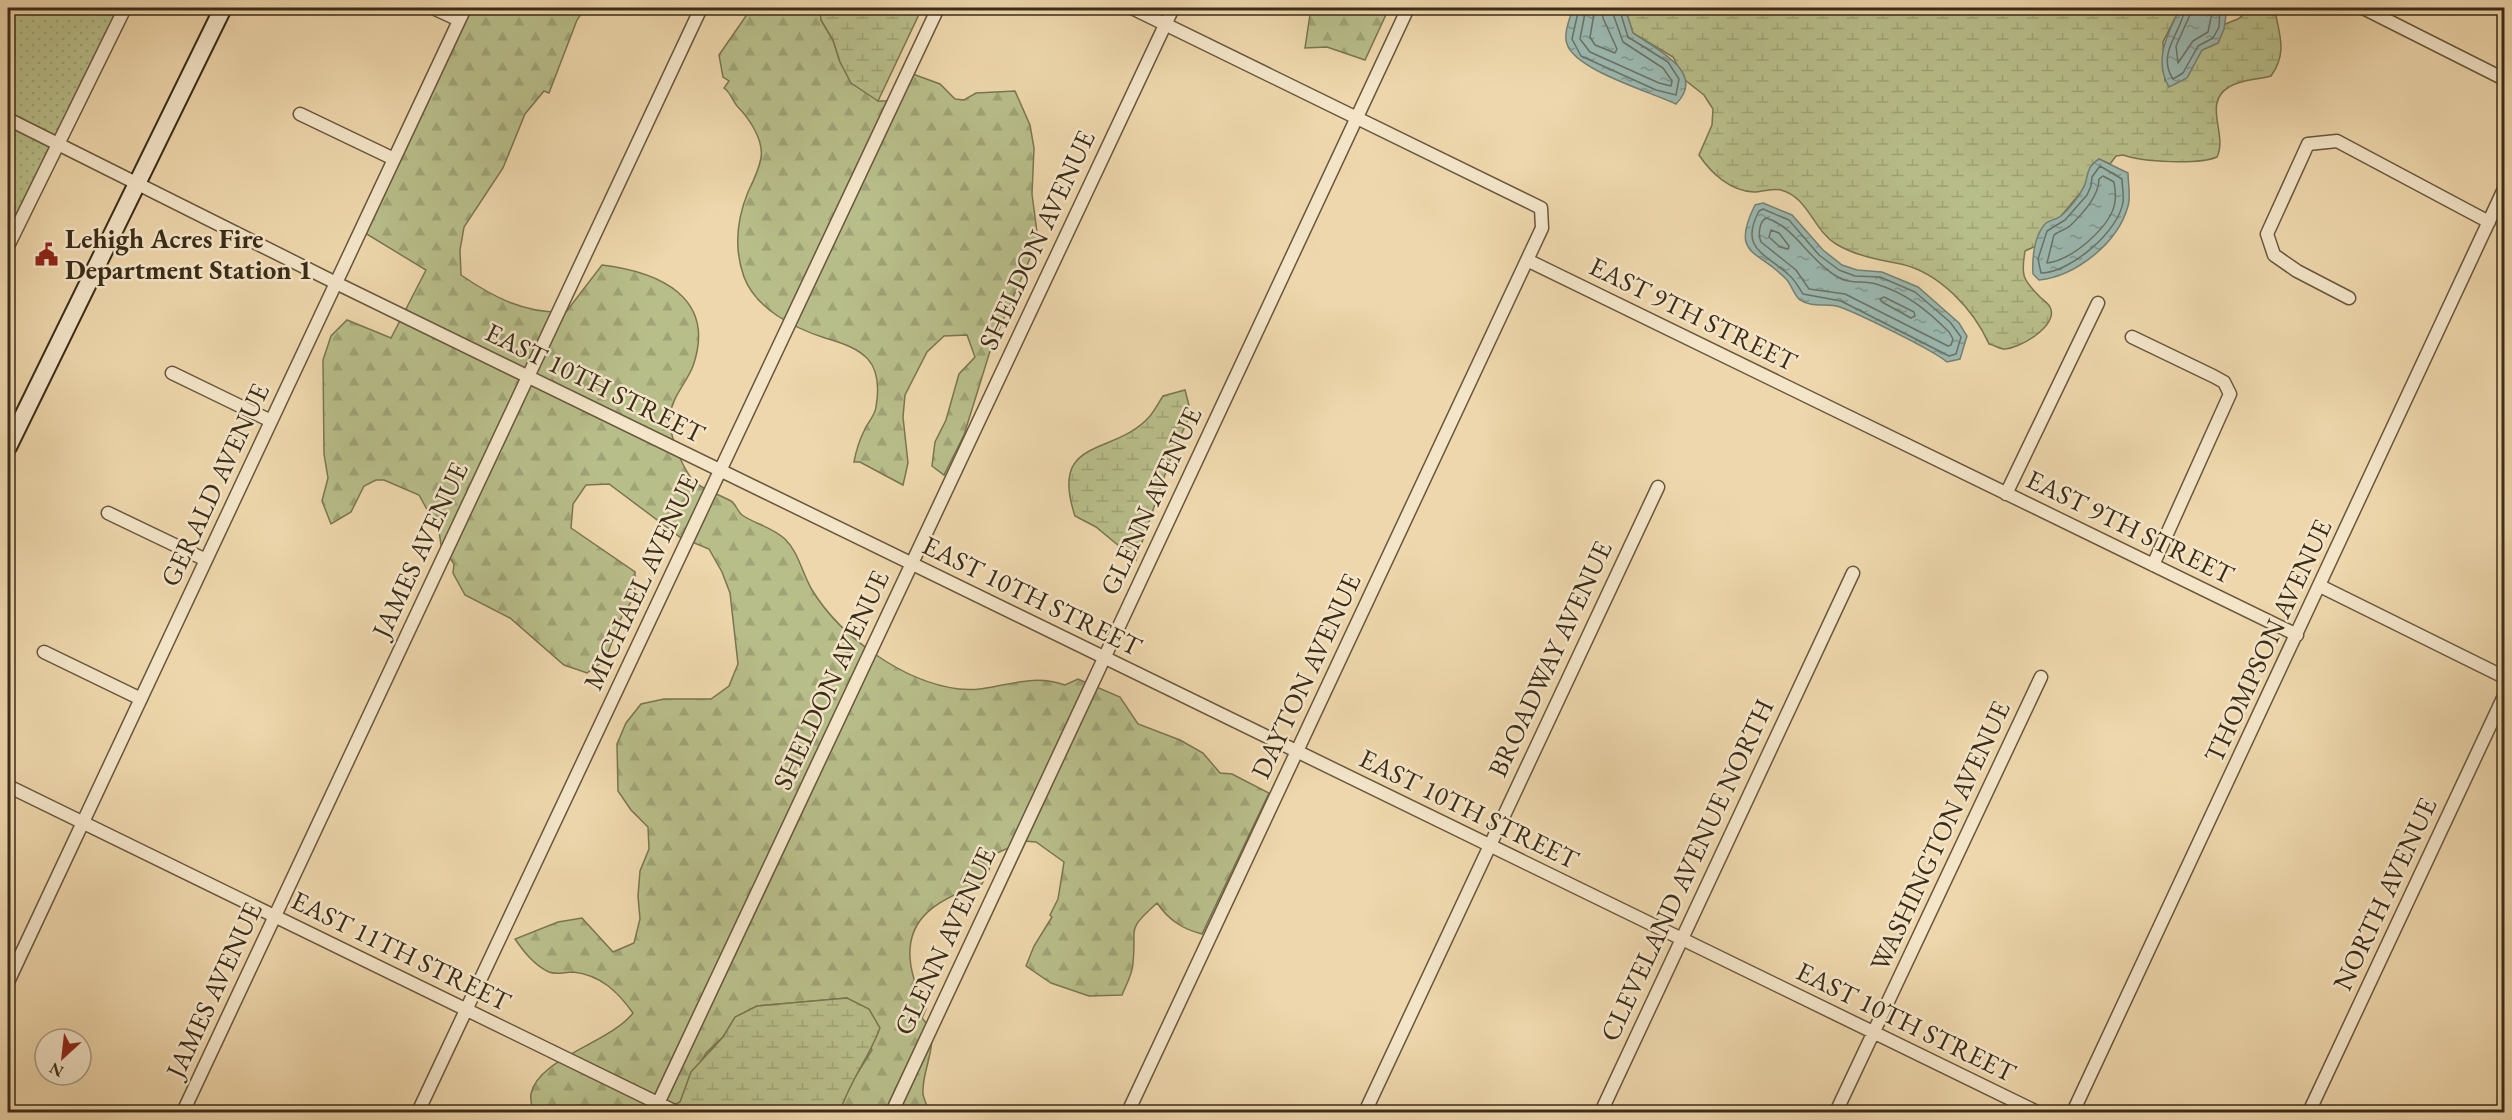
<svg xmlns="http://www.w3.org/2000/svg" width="2512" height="1120" font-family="'EB Garamond',serif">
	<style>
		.green { fill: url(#green-dots); stroke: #7a7551; stroke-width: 1.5 }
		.forest { fill: url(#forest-firs); stroke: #7a7551; stroke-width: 1.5 }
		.wetland { fill: url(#wetland-marsh); stroke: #7a7551; stroke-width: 1.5 }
		.water { fill: url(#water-ripples); stroke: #758073; stroke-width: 1.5 }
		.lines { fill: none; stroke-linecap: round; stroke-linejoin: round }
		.shore { stroke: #6b7264; stroke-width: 1.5 }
		.minor-casing { stroke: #68573d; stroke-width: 15 }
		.secondary-casing { stroke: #3b2c18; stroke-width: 20 }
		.minor { stroke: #f4e5c9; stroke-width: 12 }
		.secondary { stroke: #f4e5c9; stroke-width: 16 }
		.labels { text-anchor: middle; stroke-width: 5; stroke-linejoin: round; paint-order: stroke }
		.poi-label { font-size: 27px; font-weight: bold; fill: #3b2c18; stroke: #f4e5c9; text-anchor: start }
		.street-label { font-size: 27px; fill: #3b2c18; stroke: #f4e5c9 }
	</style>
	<defs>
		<pattern id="green-dots" width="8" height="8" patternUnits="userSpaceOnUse" patternTransform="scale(1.5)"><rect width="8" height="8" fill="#b8be8a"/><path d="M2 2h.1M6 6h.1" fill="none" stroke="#9fa376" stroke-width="1.8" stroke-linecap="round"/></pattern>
		<pattern id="forest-firs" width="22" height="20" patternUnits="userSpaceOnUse" patternTransform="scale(1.5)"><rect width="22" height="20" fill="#b8be8a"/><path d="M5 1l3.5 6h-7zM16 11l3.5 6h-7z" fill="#9fa376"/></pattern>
		<pattern id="wetland-marsh" width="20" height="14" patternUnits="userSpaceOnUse" patternTransform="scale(1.5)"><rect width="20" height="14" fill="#b8be8a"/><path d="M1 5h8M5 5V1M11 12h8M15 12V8" fill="none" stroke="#9fa376"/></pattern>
		<pattern id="water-ripples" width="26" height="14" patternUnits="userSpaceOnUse" patternTransform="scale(1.5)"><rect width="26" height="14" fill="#9bb8b0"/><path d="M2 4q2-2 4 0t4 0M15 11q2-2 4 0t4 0" fill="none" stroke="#80968e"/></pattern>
	</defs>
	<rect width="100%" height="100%" fill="#eed7ac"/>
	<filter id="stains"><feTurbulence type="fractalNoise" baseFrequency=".00333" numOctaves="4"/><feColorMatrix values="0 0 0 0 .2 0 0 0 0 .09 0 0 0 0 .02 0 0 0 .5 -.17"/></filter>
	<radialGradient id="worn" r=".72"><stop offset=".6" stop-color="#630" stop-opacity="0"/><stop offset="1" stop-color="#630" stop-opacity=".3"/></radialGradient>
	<path class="green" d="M8,8H119L8,231Z"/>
	<path class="forest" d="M464,8H585L577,20L549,93L544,91L525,114L503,168L464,227L460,250L461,275C493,297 525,314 566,312L602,265C659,272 717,297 693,366C687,382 672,397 670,415C668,432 680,461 689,475C698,489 717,493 731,501C736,504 737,511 742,515C755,524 772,527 785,539C799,553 802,573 812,590C841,637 903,682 959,689C997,693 1026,671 1065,685L1078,679L1120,697L1138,724L1180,740L1203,753L1220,773L1232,774L1269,793L1202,934C1182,929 1169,920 1157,903C1125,932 1137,925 1133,963C1133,973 1126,985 1122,995L1089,996L1051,983L1026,966L1034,946L1052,917L1050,915L1058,899L1064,862L1036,842L1024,841L997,853L982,884C934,900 897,922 914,979C918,989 924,998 926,1009L922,1018C944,1040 921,1067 923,1094C924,1100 928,1107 929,1112H840L846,1091L872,1050L847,998L757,1006L736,1017L723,1037L706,1053L680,1102L662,1112H533C532,1107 530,1099 531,1094C537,1059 611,1042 633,1013C618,992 601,975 573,972C565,972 556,975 549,972C534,965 524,952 515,939L558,922L582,918L613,952L634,943L640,919L638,896L640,871L649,849L648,827L631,810L618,791L617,744L626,723L641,704L664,699H711L729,686L738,664L730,593L722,572L709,549L680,537L609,484L586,485L573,504L571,528L635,572V596L622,616L605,660L587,673L564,665L510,618L465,595L453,573L454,564L441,545L439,531L419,495L384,480H376L364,486L351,512L331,524L322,501L328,478L324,454L323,360L331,336L347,320L391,338L426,270L360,230Z
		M748,8H820L821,20L833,40L840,62L878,101H896L910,73L940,84L955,99L964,100L976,93L1015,91L1030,125L1034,148L1032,194L1038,240L991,348L964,435L944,475L932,466L935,442L946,420L959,374L975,357L967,335L944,336L927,352L905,395L903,417L908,463L903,485L860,462H854C856,451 859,441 864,431C867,423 875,416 876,407C884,361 864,349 825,338C794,328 756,309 744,277C734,249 737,219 748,192C753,182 759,169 761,158C764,140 749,118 737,106C732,100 731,93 724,88L729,81L723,77L719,55L746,16Z
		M1311,8H1389L1365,60L1327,47L1305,48Z"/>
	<path class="wetland" d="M820,8H922L878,101L851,83L840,62L833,40L821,20Z
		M1625,8H2180L2163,42L2165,81L2187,77L2202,50L2218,43L2225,24L2238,19L2251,8H2261L2276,16C2281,39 2286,55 2271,76C2257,80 2241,79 2229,87C2202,103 2228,134 2217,157C2198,165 2143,162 2123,155L2116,156L2110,164L2099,159L2082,191L2061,216L2042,229L2036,246L2025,251C2021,275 2022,279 2040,297C2042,299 2048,303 2050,307C2060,326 2017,350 2003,349C1999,348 1993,345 1989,344C1974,310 1940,273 1901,264C1879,260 1856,256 1836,244C1814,231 1808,197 1781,190C1772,188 1762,192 1754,192C1730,191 1711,173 1699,155L1712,125L1713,109L1704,95L1685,80L1673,57L1633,33Z
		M1185,390L1191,413L1171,457L1136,560L1096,527L1075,516C1048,435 1115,457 1150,416C1155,410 1159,402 1163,396Z
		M847,998L869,1009L880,1028C869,1058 849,1082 840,1112H662L680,1102L691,1072L723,1037L735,1017L757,1006Z"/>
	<path class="water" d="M1573,8H1625L1633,33C1654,48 1708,72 1676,104C1651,92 1575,70 1567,44C1563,34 1570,18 1573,8Z
		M2180,8H2227L2224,29L2218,43L2202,50L2187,78L2169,87C2153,60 2168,33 2180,8Z
		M2099,159L2128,173C2128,183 2131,197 2128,206C2118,243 2076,276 2039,280L2033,274C2032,259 2034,236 2045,224C2049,220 2056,220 2061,216C2068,210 2078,198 2082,190C2090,179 2083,169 2099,159Z
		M1763,203L1792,215L1823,250L1842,265L1857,270L1882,272L1918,287L1959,323L1967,336L1960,359L1947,362C1933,350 1859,314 1840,307C1829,303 1811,308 1800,300C1794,295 1792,286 1787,280C1760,250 1729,257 1755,205Z"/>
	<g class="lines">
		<path class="shore" d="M1579,8L1572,39L1581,56L1656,90L1676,95L1679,79L1668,62L1628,37L1619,8
			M1586,8L1580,39L1590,52L1659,83L1671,86L1672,81L1663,68L1623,42L1611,8
			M1595,8L1590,37L1595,45L1615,53L1617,49L1603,18L1602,8
			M2185,8C2182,32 2156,53 2173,79L2183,73L2198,46L2213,38L2219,27L2220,8
			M2193,8L2176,46L2178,63L2193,41L2208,32L2213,8
			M2100,166L2122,179C2122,186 2124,195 2123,202C2119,231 2070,273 2041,273L2038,259L2047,231L2065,220L2087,195L2091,186L2092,177Z
			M2103,176L2114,182C2115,188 2116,196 2115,202C2111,227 2072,260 2047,263L2054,235C2059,231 2067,229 2071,225C2083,213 2099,196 2099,179Z
			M1763,209L1789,220L1819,255L1839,270L1855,276L1880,277L1915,292L1950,322L1961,337L1956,354L1949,356L1841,301L1803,294C1799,288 1795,280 1789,275C1765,253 1739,249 1759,211Z
			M1766,218C1794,226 1810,261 1836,276C1850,285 1862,280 1876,284C1906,293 1927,310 1949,332L1953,339L1951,345L1948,346L1845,294L1809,289L1796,270L1761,242C1758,235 1759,222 1766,218Z
			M1771,230L1779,233L1789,246L1788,249L1780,247L1769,237Z
			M1884,297L1914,312L1915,316L1911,318L1882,302L1880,299Z"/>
		<defs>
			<path id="minor" d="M433,8L459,20
				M2363,8L2504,79
				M300,114L394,159
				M8,119L336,283L2037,1112
				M8,246L125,8
				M1527,260L2297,635
				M2349,298L2297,271L2274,255L2267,234L2308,144L2337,141L2489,222
				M2132,337L2213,376L2224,382L2230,394L2153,565
				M172,373L271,421
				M2006,494L2098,303
				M108,513L206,560
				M2320,586L2504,677
				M44,652L141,699
				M8,786L676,1112
				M8,982L465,8
				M183,1112L701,8
				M418,1112L938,8
				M654,1112L1173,8
				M892,1112L1408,8
				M1128,1112L1542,228L1541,208L1132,8
				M1365,1112L1658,487
				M1601,1112L1853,573
				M1836,1112L2041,677
				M2073,1112L2504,189
				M2309,1112L2504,696"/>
			<path id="secondary" d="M8,447L223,8"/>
		</defs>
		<use href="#minor" class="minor-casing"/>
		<use href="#secondary" class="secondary-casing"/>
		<use href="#minor" class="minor"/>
		<use href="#secondary" class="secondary"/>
	</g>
	<defs>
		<symbol id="civic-bare" viewBox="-9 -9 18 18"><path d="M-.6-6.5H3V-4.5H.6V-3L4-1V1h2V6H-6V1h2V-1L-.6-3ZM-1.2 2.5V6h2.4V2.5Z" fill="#8f2418" stroke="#f4e5c9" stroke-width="2.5" paint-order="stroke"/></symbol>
	</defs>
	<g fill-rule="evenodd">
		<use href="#civic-bare" x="30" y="238" width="33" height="33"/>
	</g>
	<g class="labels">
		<g class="poi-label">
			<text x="65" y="248">Lehigh Acres Fire<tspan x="65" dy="31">Department Station 1</tspan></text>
		</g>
		<g class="street-label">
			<text transform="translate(1037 240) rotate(-65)" y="9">SHELDON AVENUE</text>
			<text transform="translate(1693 314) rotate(26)" y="9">EAST 9TH STREET</text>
			<text transform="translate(595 383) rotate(26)" y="9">EAST 10TH STREET</text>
			<text transform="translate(215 485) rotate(-65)" y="9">GERALD AVENUE</text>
			<text transform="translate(1151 501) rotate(-65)" y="9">GLENN AVENUE</text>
			<text transform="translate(2130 527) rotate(26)" y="9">EAST 9TH STREET</text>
			<text transform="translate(420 550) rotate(-65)" y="9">JAMES AVENUE</text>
			<text transform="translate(641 582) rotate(-65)" y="9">MICHAEL AVENUE</text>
			<text transform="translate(1032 596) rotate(26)" y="9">EAST 10TH STREET</text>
			<text transform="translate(2268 641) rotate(-65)" y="9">THOMPSON AVENUE</text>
			<text transform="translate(1550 659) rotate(-65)" y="9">BROADWAY AVENUE</text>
			<text transform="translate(1306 676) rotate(-65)" y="9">DAYTON AVENUE</text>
			<text transform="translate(831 680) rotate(-65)" y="9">SHELDON AVENUE</text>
			<text transform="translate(1469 809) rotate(26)" y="9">EAST 10TH STREET</text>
			<text transform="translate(1940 836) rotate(-65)" y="9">WASHINGTON AVENUE</text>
			<text transform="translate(1687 870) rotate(-65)" y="9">CLEVELAND AVENUE NORTH</text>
			<text transform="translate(2385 894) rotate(-65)" y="9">NORTH AVENUE</text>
			<text transform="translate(945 941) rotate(-65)" y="9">GLENN AVENUE</text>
			<text transform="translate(401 951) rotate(26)" y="9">EAST 11TH STREET</text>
			<text transform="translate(214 990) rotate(-65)" y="9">JAMES AVENUE</text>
			<text transform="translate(1906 1022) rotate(26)" y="9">EAST 10TH STREET</text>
		</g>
	</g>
	<rect width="2512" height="1120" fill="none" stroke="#eed7ac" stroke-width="30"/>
	<rect x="9" y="9" width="2494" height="1102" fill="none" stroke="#3b2c18" stroke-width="3"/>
	<rect x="15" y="15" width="2482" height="1090" fill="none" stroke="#3b2c18" stroke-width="1.5"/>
	<g transform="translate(63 1057) rotate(207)"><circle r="28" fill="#f4e5c9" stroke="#aa9b82" stroke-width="1.5"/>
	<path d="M0-4.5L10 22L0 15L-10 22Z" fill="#8f2418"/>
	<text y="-9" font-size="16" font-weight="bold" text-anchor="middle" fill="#3b2c18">N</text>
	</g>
	<rect width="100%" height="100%" filter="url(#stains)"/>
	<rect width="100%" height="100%" fill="url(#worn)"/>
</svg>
